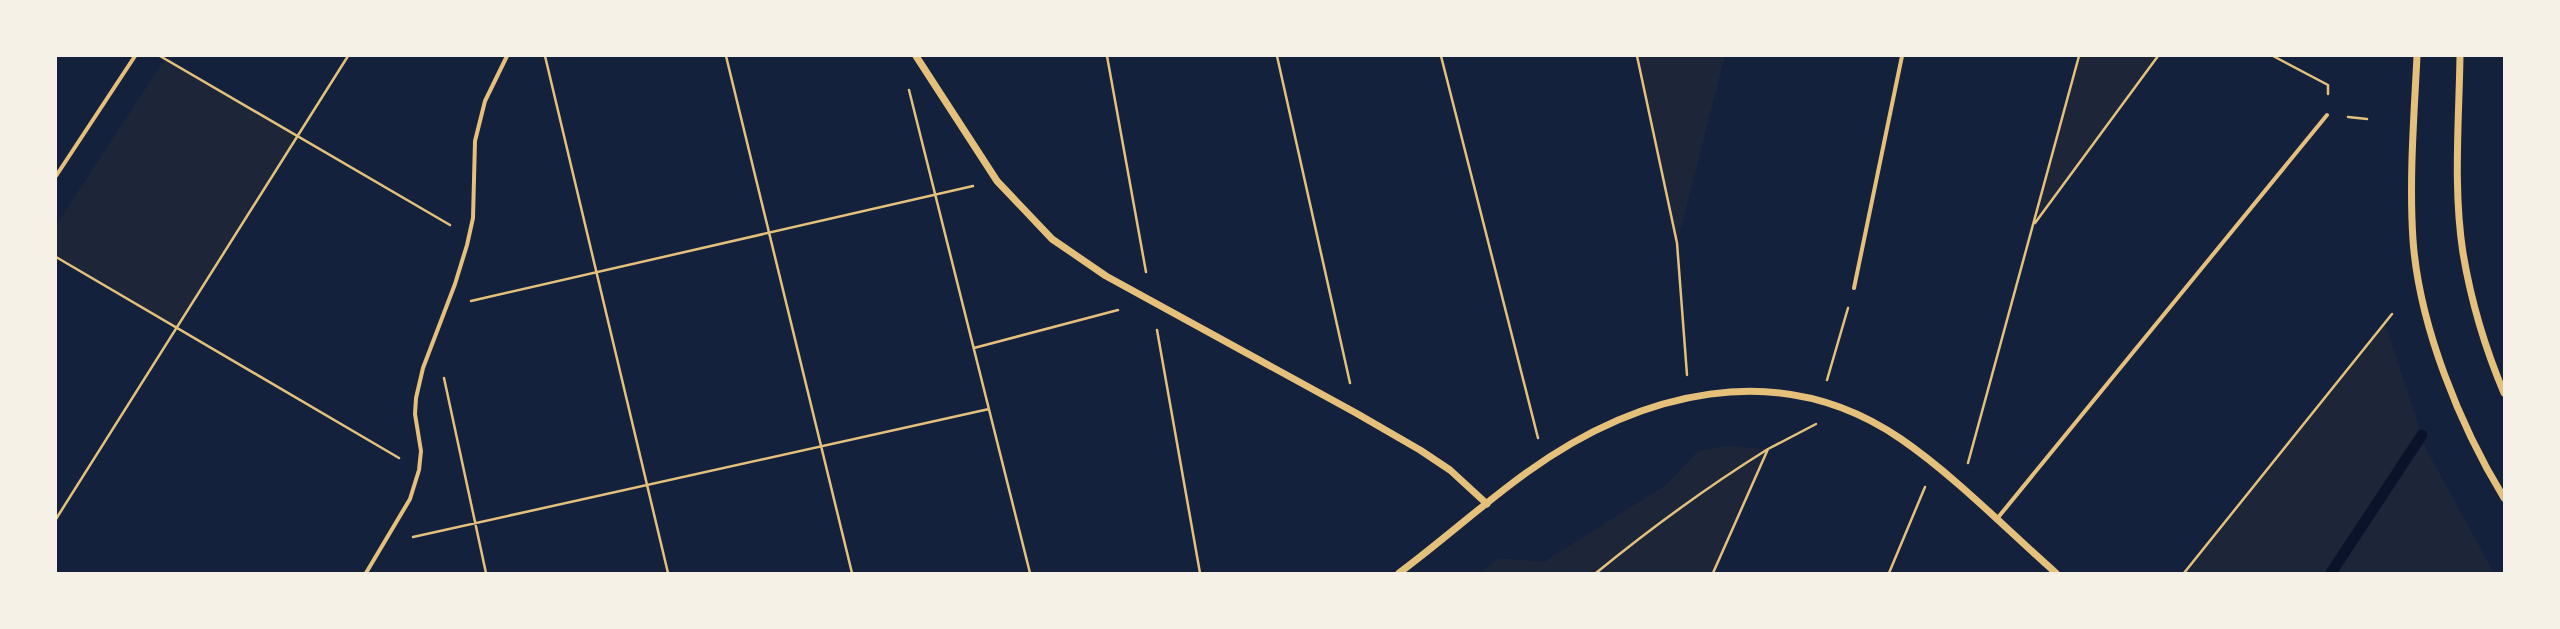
<svg xmlns="http://www.w3.org/2000/svg" width="2560" height="629" font-family="'Libre Baskerville',serif">
	<style>
		.green { fill: #1d2539 }
		.lines { fill: none; stroke-linecap: round; stroke-linejoin: round }
		.stream { stroke: #0b132b; stroke-width: 11 }
		.path { stroke: #e5c07b; stroke-width: 2.5 }
		.minor { stroke: #e5c07b; stroke-width: 4 }
		.tertiary { stroke: #e5c07b; stroke-width: 7 }
	</style>
	<rect width="100%" height="100%" fill="#14213d"/>
	<path class="green" d="M1637,56H1725L1677,243Z
		M2079,56H2158L2033,225Z
		M165,59L298,135L176,329L56,257V225Z
		M2385,323L2427,451L2494,573H2184Z
		M1726,446L1768,449L1713,573H1480L1499,558L1544,562L1667,484L1698,451Z"/>
	<g class="lines">
		<path class="stream" d="M2331,573L2422,435"/>
		<path class="path" d="M160,56L450,225
			M545,56L668,573
			M726,56L852,573
			M1107,56L1146,272
			M1277,56L1350,383
			M1441,56L1538,438
			M1637,56L1677,243L1687,375
			M2273,56L2328,85V94
			M909,90L1030,573
			M2348,117L2367,119
			M2035,223L2158,56
			M56,257L399,458
			M471,301L973,186
			M1157,330L1200,573
			M974,348L1118,310
			M444,378L486,573
			M1827,380L1848,308
			M1968,463L2079,56
			M56,519L348,56
			M413,537L989,409
			M1596,573C1651,528 1707,487 1768,449
			M1713,573L1768,449L1816,424
			M1889,573L1925,487
			M2184,573L2392,314"/>
		<path class="minor" d="M56,176L135,56
			M1854,288L1902,56
			M1996,520L2327,115
			M366,573L410,499L419,470L421,451L415,414L416,398L423,368L455,284L467,245L473,218L475,141L485,101L507,56"/>
		<path class="tertiary" d="M916,56L997,181L1052,239L1106,276L1356,413L1420,450L1450,470L1487,504
			M2417,56C2414,117 2409,179 2413,240C2419,325 2460,426 2504,498
			M2460,56C2459,121 2453,189 2463,253C2471,301 2485,348 2504,393
			M1399,573C1442,541 1483,504 1526,473C1638,392 1779,355 1901,439C1956,477 2005,528 2056,573"/>
	</g>
	<rect width="2560" height="629" fill="none" stroke="#f6f1e7" stroke-width="114"/>
</svg>
